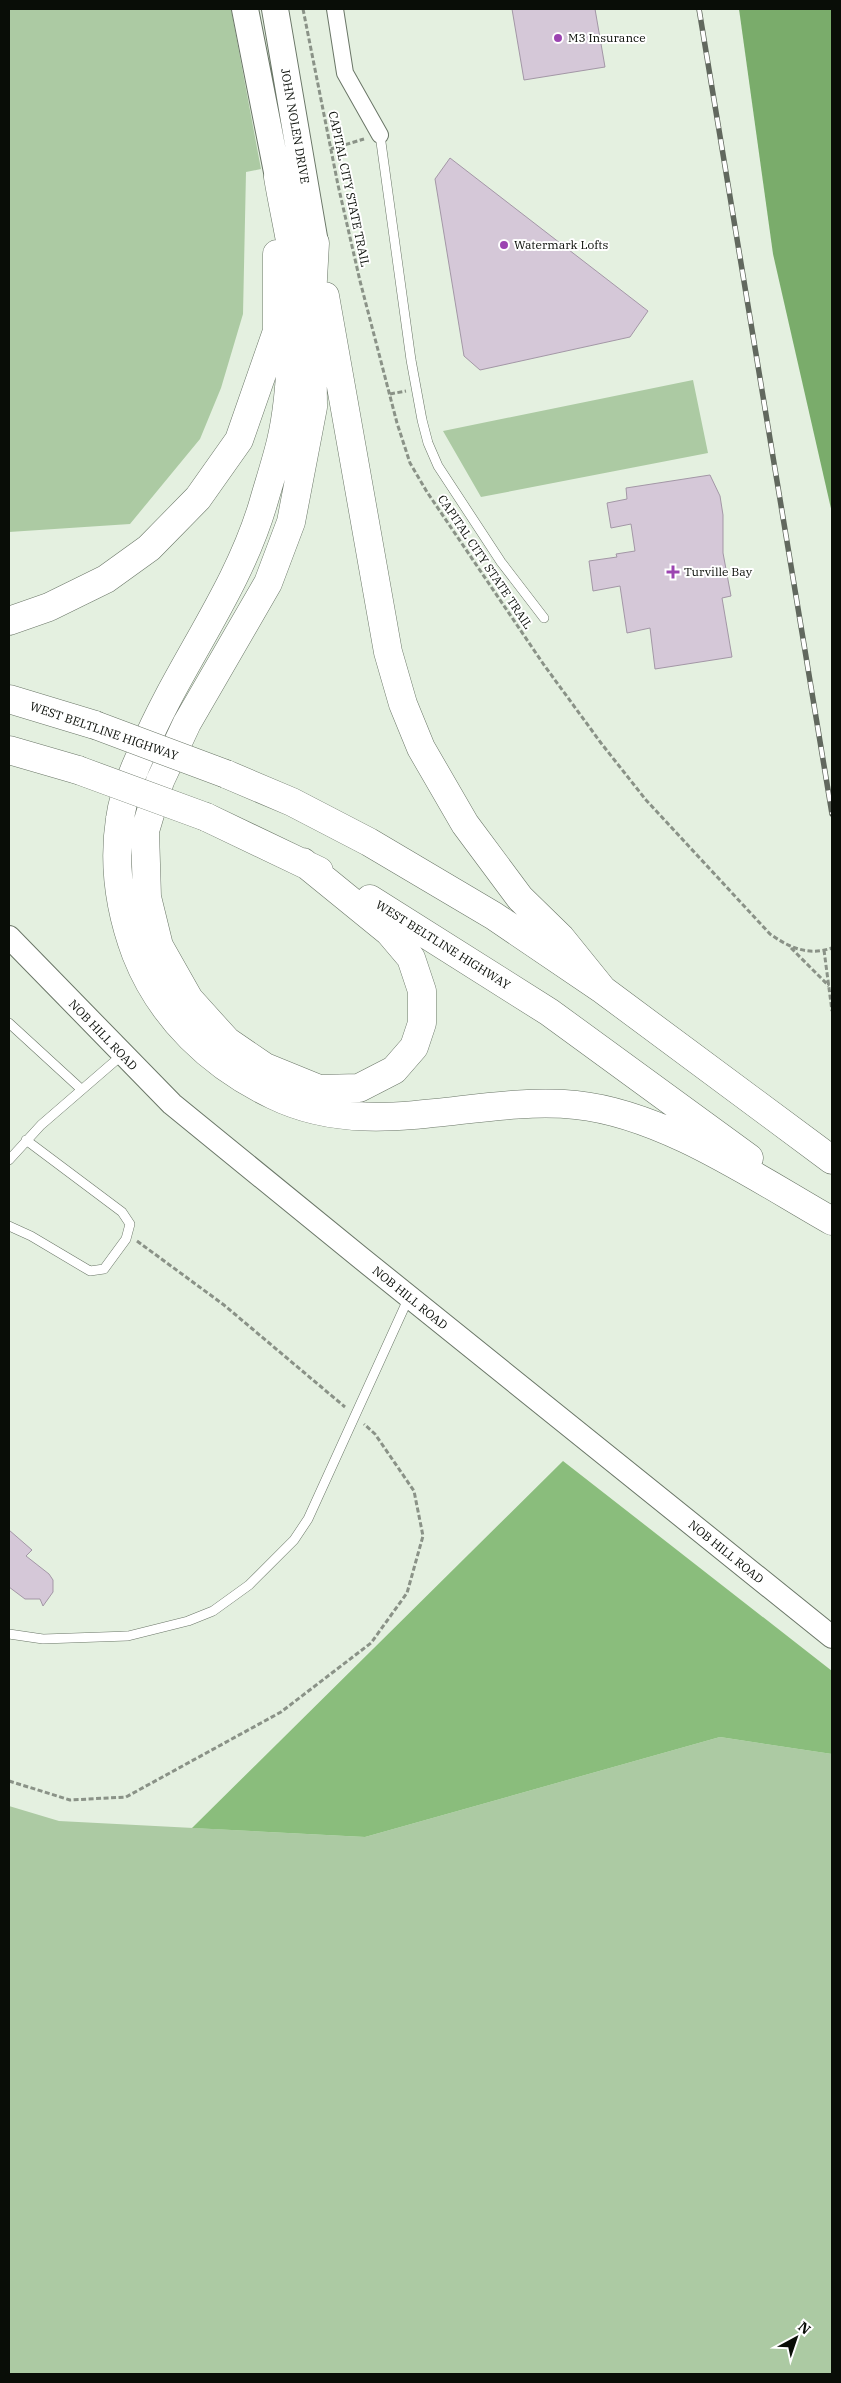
<svg xmlns="http://www.w3.org/2000/svg" width="841" height="2383" font-family="'IBM Plex Serif',serif">
	<style>
		.green { fill: #accaa3 }
		.forest { fill: #8abd7c }
		.water { fill: #7aac6b }
		.building { fill: #d5c8d8; stroke: #a397a6 }
		.lines { fill: none; stroke-linecap: round; stroke-linejoin: round }
		.lane-casing { stroke: #6a7667; stroke-width: 10 }
		.street-casing { stroke: #6a7667; stroke-width: 18 }
		.secondary-casing { stroke: #6a7667; stroke-width: 24 }
		.primary-casing { stroke: #6a7667; stroke-width: 28 }
		.highway-casing { stroke: #6a7667; stroke-width: 29 }
		.path { stroke: #8a9287; stroke-width: 3; stroke-dasharray: 5 2.5; stroke-linecap: butt }
		.lane { stroke: #fff; stroke-width: 9 }
		.street { stroke: #fff; stroke-width: 16 }
		.secondary { stroke: #fff; stroke-width: 22 }
		.primary { stroke: #fff; stroke-width: 26 }
		.highway { stroke: #fff; stroke-width: 28 }
		.rail-casing { stroke: #61685e; stroke-width: 5.5 }
		.rail { stroke: #fff; stroke-width: 4; stroke-dasharray: 11; stroke-linecap: butt }
		.highway-bridge-casing { stroke: #6a7667; stroke-width: 29; stroke-linecap: butt }
		.highway-bridge { stroke: #fff; stroke-width: 28 }
		.poi-dot { fill: #9c44b1; stroke: #fff; stroke-width: 2 }
		.labels { text-anchor: middle; stroke-width: 4; stroke-linejoin: round; paint-order: stroke }
		.poi-label { font-size: 12px; fill: #090d07; stroke: #fff; text-anchor: start }
		.street-label { font-size: 12px; fill: #090d07; stroke: #fff }
	</style>
	<rect width="100%" height="100%" fill="#e4f0e0"/>
	<path class="green" d="M9,9H231L261,169L246,172L243,314L221,388L200,439L130,524L9,532Z
		M693,380L708,453L481,497L443,431Z
		M720,1737L832,1754V2374H9V1806L59,1821L365,1837Z"/>
	<path class="forest" d="M563,1461L832,1671V1754L720,1737L365,1837L192,1828Z"/>
	<path class="water" d="M739,9H832V513L773,254Z"/>
	<path class="building" d="M512,9H595L605,67L524,80Z
		M450,158L648,311L630,337L480,370L464,356L435,179Z
		M710,475L720,496L723,515V553L731,596L722,598L732,657L655,669L650,628L627,633L620,586L593,591L589,561L617,557L616,554L635,551L631,524L611,528L607,503L627,499L626,488Z
		M9,1530L32,1550L26,1556L49,1574L53,1580V1592L43,1606L40,1599H25L9,1587Z"/>
	<g class="lines">
		<defs>
			<path id="lane" d="M380,135L411,360L422,420L428,443L438,466L501,562L544,618
				M9,1023L81,1089
				M9,1160L41,1125L122,1055
				M9,1226L31,1236L90,1271L104,1269L126,1239L130,1224L122,1212L26,1140
				M9,1634L43,1639L128,1636L188,1621L213,1611L249,1585L294,1540L308,1519L409,1297"/>
			<path id="street" d="M335,9L345,73L380,135"/>
			<path id="secondary" d="M9,937L172,1104L361,1258L832,1637"/>
			<path id="primary" d="M245,9L278,177
				M275,9L315,243"/>
			<path id="highway" d="M278,177C284,214 294,252 297,289C298,304 294,321 293,337C290,372 289,407 281,441C276,462 269,483 263,504C237,592 178,666 143,750C133,771 123,796 120,819C113,864 120,911 136,954C161,1018 212,1066 273,1095C371,1143 474,1095 576,1105C664,1114 756,1178 832,1221
				M325,296L388,652L403,704L421,748L465,824L520,898L561,938L603,990
				M9,621L49,607L106,579L149,548L198,498L239,440L277,331V254
				M9,699L95,725
				M9,750L78,770
				M226,774L292,802L369,842L494,916L603,990L832,1160
				M206,817L319,871
				M303,862L389,932L411,958L422,991V1023L414,1047L394,1070L359,1088L319,1089L265,1067L227,1041L189,999L159,946L147,897L145,831L160,781L187,723L268,583L291,522L313,407L312,297L315,243
				M370,899L549,1012L749,1158"/>
		</defs>
		<use href="#lane" class="lane-casing"/>
		<use href="#street" class="street-casing"/>
		<use href="#secondary" class="secondary-casing"/>
		<use href="#primary" class="primary-casing"/>
		<use href="#highway" class="highway-casing"/>
		<path class="path" d="M303,9L338,185L360,281L397,423L410,463L427,492L544,665L601,743L646,800L770,934C790,948 808,956 832,948
			M331,149L364,139
			M390,394L406,391
			M791,948L829,986
			M824,950L832,1011
			M137,1241L224,1305L345,1407
			M9,1781L70,1800L126,1797L281,1712L371,1643L407,1593L423,1536L414,1491L375,1434L364,1424"/>
		<use href="#lane" class="lane"/>
		<use href="#street" class="street"/>
		<use href="#secondary" class="secondary"/>
		<use href="#primary" class="primary"/>
		<use href="#highway" class="highway"/>
		<defs>
			<path id="rail" d="M699,9L832,814"/>
		</defs>
		<use href="#rail" class="rail-casing"/>
		<use href="#rail" class="rail"/>
		<defs>
			<path id="highway-bridge" d="M95,725L226,774
				M78,770L206,817"/>
		</defs>
		<use href="#highway-bridge" class="highway-bridge-casing"/>
		<use href="#highway-bridge" class="highway-bridge"/>
	</g>
	<g class="poi-dot">
		<circle cx="558" cy="38" r="5"/>
		<circle cx="504" cy="245" r="5"/>
		<path d="M670.5 564.5h5v5h5v5h-5v5h-5v-5h-5v-5h5z"/>
	</g>
	<g class="labels">
		<g class="poi-label">
			<text x="568" y="42">M3 Insurance</text>
			<text x="514" y="249">Watermark Lofts</text>
			<text x="684" y="576">Turville Bay</text>
		</g>
		<g class="street-label">
			<text transform="translate(295 126) rotate(80)" y="4">JOHN NOLEN DRIVE</text>
			<text transform="translate(349 189) rotate(78)" y="4">CAPITAL CITY STATE TRAIL</text>
			<text transform="translate(485 562) rotate(56)" y="4">CAPITAL CITY STATE TRAIL</text>
			<text transform="translate(104 731) rotate(19)" y="4">WEST BELTLINE HIGHWAY</text>
			<text transform="translate(443 945) rotate(32)" y="4">WEST BELTLINE HIGHWAY</text>
			<text transform="translate(103 1035) rotate(46)" y="4">NOB HILL ROAD</text>
			<text transform="translate(410 1298) rotate(39)" y="4">NOB HILL ROAD</text>
			<text transform="translate(726 1552) rotate(39)" y="4">NOB HILL ROAD</text>
		</g>
	</g>
	<rect width="841" height="2383" fill="none" stroke="#090d07" stroke-width="20"/>
	<g transform="translate(796 2338) rotate(40)" stroke="#ffffff" stroke-width="4" paint-order="stroke">
	<path d="M0-4L9 19L0 12L-9 19Z" fill="#090d07"/>
	<text y="-8" font-size="14" font-weight="bold" text-anchor="middle" fill="#090d07">N</text>
	</g>
</svg>
